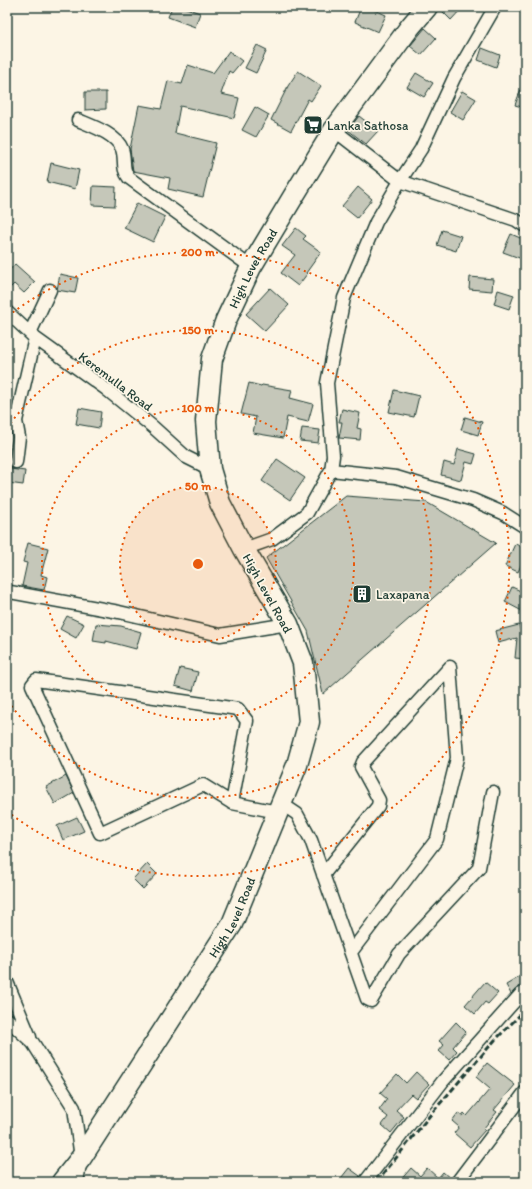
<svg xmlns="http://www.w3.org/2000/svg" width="532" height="1189" font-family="Itim,sans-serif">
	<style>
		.building { fill: #c5c7b9; stroke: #1f3d34 }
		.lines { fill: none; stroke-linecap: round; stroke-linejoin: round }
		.minor-casing { stroke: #1f3d34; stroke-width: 15 }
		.trunk-casing { stroke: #1f3d34; stroke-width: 23 }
		.minor { stroke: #fcf5e5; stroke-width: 12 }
		.trunk { stroke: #fcf5e5; stroke-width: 20 }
		.rail { stroke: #1f3d34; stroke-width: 3; stroke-dasharray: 6 3; stroke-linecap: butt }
		.ring { fill: none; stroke: #e8590c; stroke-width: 2; stroke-dasharray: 2 4 }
		.labels { text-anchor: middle; stroke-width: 3.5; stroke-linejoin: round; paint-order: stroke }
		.poi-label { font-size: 13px; fill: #1f3d34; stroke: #fcf5e5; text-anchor: start }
		.street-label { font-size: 13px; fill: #1f3d34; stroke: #fcf5e5 }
		.centre { fill: #e8590c; stroke: #fcf5e5; stroke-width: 2 }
		.ring-label { font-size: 12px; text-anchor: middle; font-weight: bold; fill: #e8590c; stroke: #fcf5e5; stroke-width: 3.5; stroke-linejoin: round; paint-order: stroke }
	</style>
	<rect width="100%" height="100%" fill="#fcf5e5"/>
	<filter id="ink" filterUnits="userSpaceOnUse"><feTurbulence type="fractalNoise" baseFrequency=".025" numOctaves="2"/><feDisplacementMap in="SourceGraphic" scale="8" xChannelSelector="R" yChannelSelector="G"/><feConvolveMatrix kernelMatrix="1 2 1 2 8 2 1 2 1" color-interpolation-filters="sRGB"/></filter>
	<g filter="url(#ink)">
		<path class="building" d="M172,7H183L200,13L195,27L168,17Z
			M361,7H368L386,15L378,32L355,22Z
			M438,7H463L451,20Z
			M425,28L436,38L421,55L410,46Z
			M257,45L267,50L256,73L245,68Z
			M482,48L500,55L496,67L478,60Z
			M229,51L242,61L232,73L229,71L221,94L239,98L234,118L180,106L175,133L216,143L203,197L168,189L170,178L133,171L130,149L139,105L161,109L168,81L182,84L188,65L213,73Z
			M298,71L321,86L311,101L308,99L291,131L271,120L288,86Z
			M416,73L433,83L424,97L407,87Z
			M524,81H525V108L515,105Z
			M462,91L476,99L463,120L450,112Z
			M85,92H106V109L85,110Z
			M255,107L269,115L256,137L242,130Z
			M359,116L378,131L366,144L348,130Z
			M51,163L79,170L75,189L47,182Z
			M93,186L116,187L115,206L92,205Z
			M358,187L372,199L357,218L342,206Z
			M137,203L165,217L153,242L124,228Z
			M296,228L306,236L303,239L321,252L306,273L307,274L298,286L281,273L295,255L282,246Z
			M442,230L461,236L456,251L437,245Z
			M511,234L525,240V260L503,252Z
			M15,264L35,282L24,293L14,284L7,291V273Z
			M60,274L78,278L75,293L57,290Z
			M470,277L493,279L492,291L469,289Z
			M270,288L289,305L265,331L246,314Z
			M498,290L514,295L509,309L494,304Z
			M249,383L261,386L262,385L292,390L290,398L313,404L308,422L287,417L283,438L253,433L256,417L241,414Z
			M394,390L419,396L414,417L389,412Z
			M79,408L101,412L99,428L76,424Z
			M342,409L360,413L357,428L361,429L360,440L339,438L342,422H339Z
			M465,417L482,422L478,435L461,430Z
			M302,428L320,430L318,443L300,441Z
			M458,449L476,454L473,464L466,462L461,480L441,475L444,462L454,465Z
			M277,459L305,478L290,500L262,481Z
			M10,469L25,471L23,485L8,483Z
			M346,496L426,502L496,543L323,694L308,631L266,558Z
			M28,543L48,548L41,575L47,577L44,590L22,586L27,563L23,562Z
			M515,544L525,548V556L518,572L505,566Z
			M512,587L525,593V605L522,611L505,602Z
			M67,616L84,624L76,638L60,629Z
			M96,624L121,626L141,632L136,649L106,641V643L93,641Z
			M519,625L525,648V659L515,658L517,638L498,643L495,631Z
			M180,668L198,672L193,691L175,686Z
			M66,776L74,793L55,804L46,787Z
			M77,817L84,831L63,840L57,826Z
			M147,864L157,874L143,889L133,879Z
			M525,971V985L516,989L511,994L506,985L516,979Z
			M485,982L498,993L488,1004L485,1002L475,1014L465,1005Z
			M456,1022L466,1032L453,1047L457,1051L449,1060L439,1051L444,1045L439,1041Z
			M487,1063L515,1085L494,1110L497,1112L483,1129L485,1130L470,1147L454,1133L459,1127L452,1121L458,1113L462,1116L464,1113L467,1116L490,1089L476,1077Z
			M416,1072L429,1084L416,1098L411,1094L396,1110L404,1117L391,1133L382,1125L388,1117L379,1110L387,1099L380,1093L397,1074L406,1083Z
			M349,1168L360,1176L356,1182H338Z
			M411,1168L420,1176L427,1168L438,1178L443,1172L451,1179L450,1182H399Z"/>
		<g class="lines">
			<defs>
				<path id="minor" d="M78,120C92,126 116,134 122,149C126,160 121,168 129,178L251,267
					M334,130L400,181L516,220L525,226
					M7,312L35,338L106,389L153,427L186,457L210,469
					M30,333L50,290
					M16,462L19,437L16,421L35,338
					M331,470L396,477L473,500L503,513L525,527
					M244,549L272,539L307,513L331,470L333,456L327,383L344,298L376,222L400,181L421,149L454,78L495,7
					M10,592L119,612L220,635L288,624
					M232,803L247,721L238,709L36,680L32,685L100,833L203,785L232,803L278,812
					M282,804L297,814L311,840L367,999L371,1001L399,954L479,868L493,792
					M323,875L378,806L379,800L361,767L363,762L450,667
					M351,952L437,839L457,758L450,667
					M7,982L30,1037
					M7,1019L33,1043L74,1108L81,1158L77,1182
					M365,1182L443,1081L520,995L525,992
					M457,1182L525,1092"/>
				<g id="trunk">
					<path id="s1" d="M62,1182L81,1158L232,924L297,765L309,722L303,663L288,624L244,549L220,503L210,469L206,421L212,359L226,320L251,267L293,197L334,130L410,27L427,7"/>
				</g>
			</defs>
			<use href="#minor" class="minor-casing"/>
			<use href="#trunk" class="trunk-casing"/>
			<use href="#minor" class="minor"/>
			<use href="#trunk" class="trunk"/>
			<path class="rail" d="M377,1182L431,1114L495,1040L525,1010"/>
		</g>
	</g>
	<circle cx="198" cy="564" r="78" fill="#e8590c" fill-opacity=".12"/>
	<g class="ring">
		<circle cx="198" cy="564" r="78"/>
		<circle cx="198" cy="564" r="156"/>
		<path d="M7 428A234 234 0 1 1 7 700"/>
		<path d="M8 316A312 312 0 1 1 8 812"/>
	</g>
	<defs>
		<symbol id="supermarket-square" viewBox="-11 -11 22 22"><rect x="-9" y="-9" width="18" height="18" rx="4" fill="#1f3d34" stroke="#fcf5e5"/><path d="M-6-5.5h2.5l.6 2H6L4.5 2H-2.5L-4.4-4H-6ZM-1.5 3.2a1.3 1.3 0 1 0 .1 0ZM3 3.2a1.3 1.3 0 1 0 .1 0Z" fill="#fff"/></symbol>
		<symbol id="building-square" viewBox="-11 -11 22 22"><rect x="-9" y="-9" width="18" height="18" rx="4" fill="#1f3d34" stroke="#fcf5e5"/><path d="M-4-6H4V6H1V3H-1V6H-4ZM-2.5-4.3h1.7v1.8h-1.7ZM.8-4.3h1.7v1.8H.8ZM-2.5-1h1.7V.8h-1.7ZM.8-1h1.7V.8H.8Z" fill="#fff"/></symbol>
	</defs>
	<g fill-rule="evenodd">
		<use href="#supermarket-square" x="302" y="114" width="22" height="22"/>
		<use href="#building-square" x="351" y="583" width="22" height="22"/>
	</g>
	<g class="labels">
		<g class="poi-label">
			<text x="327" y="130">Lanka Sathosa</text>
			<text x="376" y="599">Laxapana</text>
		</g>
		<g class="street-label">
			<text dy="5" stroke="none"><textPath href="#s1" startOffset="1011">High Level Road</textPath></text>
			<text transform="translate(116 381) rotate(37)" y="5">Keremulla Road</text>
			<text transform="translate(268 593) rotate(61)" y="5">High Level Road</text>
			<text dy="5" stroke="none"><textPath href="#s1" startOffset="315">High Level Road</textPath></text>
		</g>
	</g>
	<circle cx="198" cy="564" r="6" class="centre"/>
	<g class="ring-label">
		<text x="198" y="256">200 m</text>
		<text x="198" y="334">150 m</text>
		<text x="198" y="412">100 m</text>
		<text x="198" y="490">50 m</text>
	</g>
	<rect width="532" height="1189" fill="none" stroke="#fcf5e5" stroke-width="24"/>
	<rect x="12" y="12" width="508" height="1165" fill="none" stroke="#1f3d34" stroke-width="1.5" filter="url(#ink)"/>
</svg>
